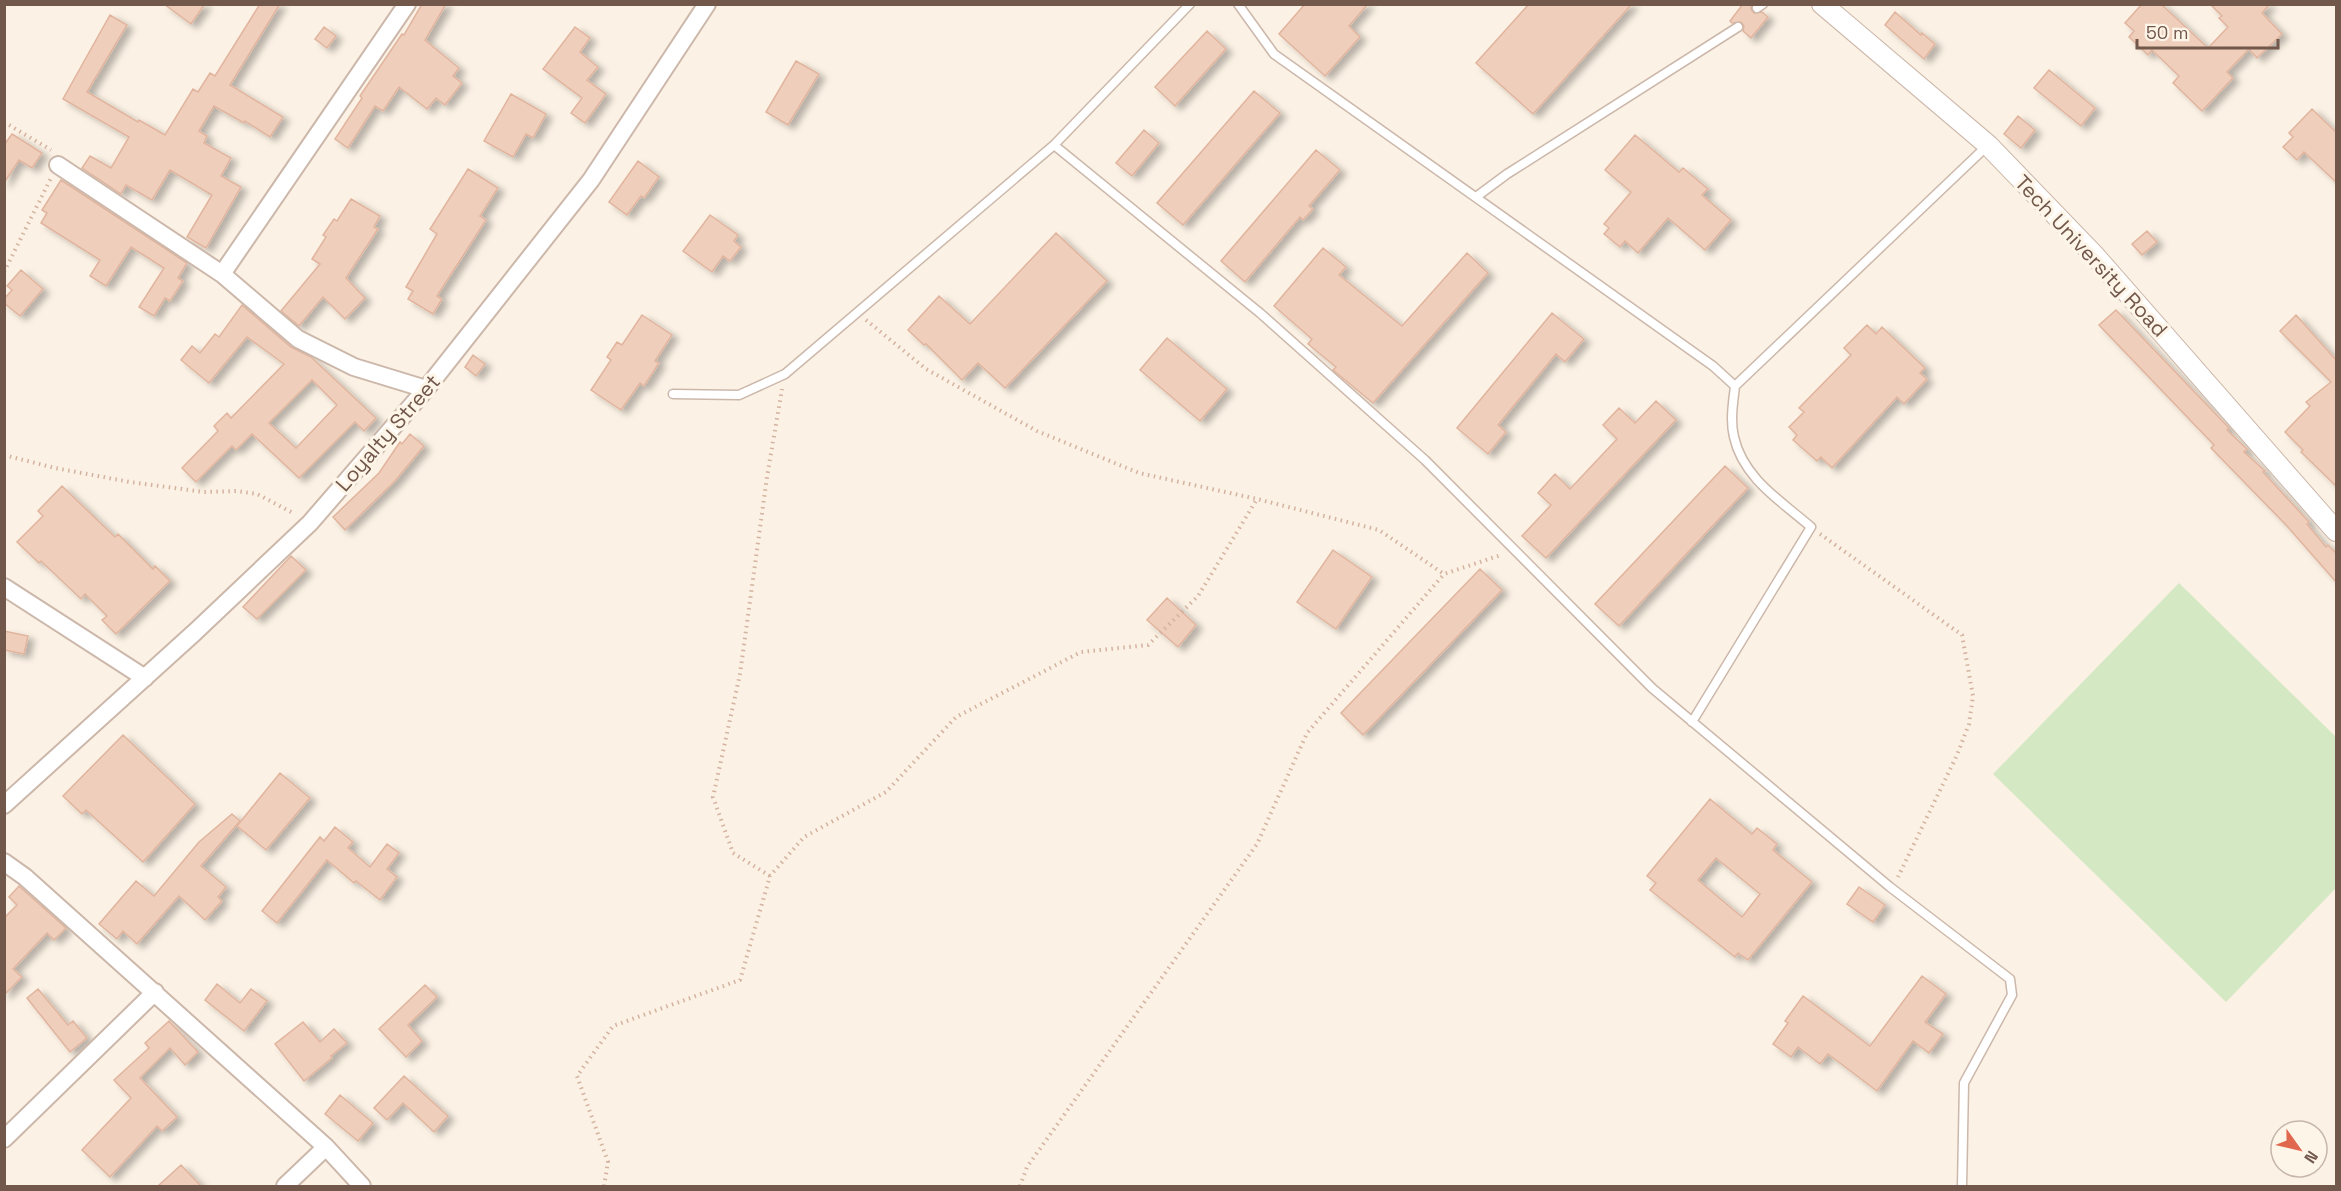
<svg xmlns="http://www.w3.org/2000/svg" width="2341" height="1191" font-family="'Space Grotesk',sans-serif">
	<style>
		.green { fill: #d4e8c3 }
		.building { fill: #efcebc; stroke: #e1b49e; stroke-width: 1.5; fill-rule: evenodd; filter: url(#shadow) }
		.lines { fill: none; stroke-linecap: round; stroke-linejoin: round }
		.service-casing { stroke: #ccb8ab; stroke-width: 11 }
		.minor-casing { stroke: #ccb8ab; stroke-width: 20 }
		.tertiary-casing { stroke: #ccb8ab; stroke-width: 22 }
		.path { stroke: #d4b2a0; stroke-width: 4; stroke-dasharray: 1.5 4.5; stroke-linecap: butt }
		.service { stroke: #fff; stroke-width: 8 }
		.minor { stroke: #fff; stroke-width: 16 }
		.tertiary { stroke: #fff; stroke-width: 20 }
		.labels { text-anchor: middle; stroke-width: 6; stroke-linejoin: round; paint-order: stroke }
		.street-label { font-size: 21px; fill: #72574b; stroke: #fef5e9 }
	</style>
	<defs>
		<filter id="shadow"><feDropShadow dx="6" dy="4" stdDeviation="3" flood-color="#0004"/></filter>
	</defs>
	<rect width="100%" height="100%" fill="#fbf1e4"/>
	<path class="green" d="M2179,583L2336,737V888L2226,1002L1993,774Z"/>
	<path class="building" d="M164,4H205L191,24Z
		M260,4H280L230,85L283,117L270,137L245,121L244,123L214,106L199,131L207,136L204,143L231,158L221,176L241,187L206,248L187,237L212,195L170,170L152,200L126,185L121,194L82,168L90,156L111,168L129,137L63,99L110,15L127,25L87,92L138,122L139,120L165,135L193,89L198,92L210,73L215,76Z
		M422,4H446L425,40L459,68L453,76L462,83L445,105L436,98L427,109L399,87L383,111L375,106L348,148L335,139L362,98L360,96L402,34L404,35Z
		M1305,4H1368L1349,26L1360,37L1325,76L1279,34Z
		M1529,4H1632L1533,114L1476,63Z
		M1743,4H1752L1751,9L1754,13L1762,12L1768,17L1751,38L1743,31L1744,26L1741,22L1732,23L1730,21Z
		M2142,4H2161L2208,48L2228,27L2219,18L2222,16L2210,4H2270L2262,13L2282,34L2257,58L2249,49L2227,72L2233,78L2202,111L2173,83L2179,76L2152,50L2148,55L2129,37L2134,31L2125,23Z
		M1895,12L1921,35L1922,33L1935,44L1924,59L1885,25Z
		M324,27L336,36L327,48L315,39Z
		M575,27L590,38L580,52L598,67L587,80L606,94L585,123L571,113L582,98L543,69Z
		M1207,31L1226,49L1175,106L1155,87Z
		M796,61L819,74L788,125L766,112Z
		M2049,70L2095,108L2081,126L2034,88Z
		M1254,91L1280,113L1183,225L1157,203Z
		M511,94L546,114L533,138L526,134L513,157L484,141Z
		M2312,109L2337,133V183L2304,152L2297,160L2283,147L2293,137L2289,133Z
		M2018,116L2035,130L2021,148L2004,134Z
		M1144,130L1159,143L1132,176L1116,163Z
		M12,134L42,153L32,168L19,160L4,183V145Z
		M1635,135L1679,172L1683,168L1708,189L1702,195L1731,220L1705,250L1668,218L1638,253L1625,241L1620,247L1604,234L1609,228L1604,224L1631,192L1605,170Z
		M1316,150L1340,170L1309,206L1313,209L1303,220L1300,217L1245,282L1221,261Z
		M638,161L659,177L644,198L641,196L627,215L609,202Z
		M468,169L498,188L480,216L486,220L437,296L442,299L433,314L408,299L413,291L406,287L437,234L430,229Z
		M61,180L187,263L178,278L183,281L170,301L165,298L154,316L139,307L164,268L131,247L106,286L90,276L100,260L41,223L47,213L42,210Z
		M351,199L380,216L374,227L378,229L346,278L365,298L345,319L323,297L299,326L281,311L320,264L312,259L326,237L323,235L334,219L337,221Z
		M710,215L738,235L734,241L741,247L730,261L723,256L712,272L683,251Z
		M2147,231L2157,242L2142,255L2132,244Z
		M1056,233L1107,281L1005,388L978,363L962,380L926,344L924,345L908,330L939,296L970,324Z
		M1323,248L1346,267L1339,275L1402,326L1467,253L1488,273L1373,403L1333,370L1336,367L1308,344L1312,339L1274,306Z
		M21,270L43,289L20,316L4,303V299L12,290L7,286Z
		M242,305L291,347L311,357L376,418L364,431L355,422L299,478L252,434L236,450L232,446L196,482L182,468L218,431L214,426L227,413L231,418L284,364L247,337L209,383L181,360L192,346L200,353L215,334L219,337ZM312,380L337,405L296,448L269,423Z
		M2116,310L2229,428L2227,430L2247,449L2244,452L2265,471L2263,472L2309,522L2307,524L2326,547L2328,545L2337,554V583L2287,526L2211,448L2214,445L2099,325Z
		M1552,313L1584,339L1565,362L1556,354L1498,425L1506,432L1488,454L1457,428Z
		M642,315L672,335L655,361L659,363L644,386L640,383L621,410L591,390L611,360L607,357L617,342L622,345Z
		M2296,315L2337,361V487L2301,452L2303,450L2285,432L2310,406L2306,402L2331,382L2280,331Z
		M1867,325L1876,334L1882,327L1925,368L1920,373L1927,379L1904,404L1897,397L1832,468L1821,457L1817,461L1793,440L1797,435L1789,427L1804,412L1799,408L1851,355L1844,348Z
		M1167,338L1227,389L1200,421L1140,370Z
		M473,355L485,364L476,376L465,367Z
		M1656,401L1676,420L1546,558L1522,536L1551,505L1538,493L1555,474L1570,489L1617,439L1603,425L1619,408L1635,423Z
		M410,434L424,446L395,481L345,530L333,517L379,473L400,442L402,444Z
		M1725,466L1748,488L1619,626L1595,604Z
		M62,486L115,537L118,534L153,569L155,566L170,581L116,634L102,620L107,616L85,594L81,599L41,561L39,563L17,542L43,516L38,511Z
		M1333,550L1372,577L1336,629L1297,602Z
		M291,556L306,570L257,619L243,607Z
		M1480,569L1502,590L1363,735L1341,713Z
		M1167,598L1196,625L1178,647L1147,620Z
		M4,631L28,636L24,654L4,650Z
		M123,735L195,804L143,862L86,810L82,814L63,796Z
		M280,773L310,798L266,850L237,826Z
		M1710,799L1752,834L1757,828L1777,844L1773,850L1812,882L1748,960L1738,953L1735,957L1650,890L1656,883L1647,876ZM1716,858L1760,894L1742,917L1698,880Z
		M232,814L240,821L201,866L226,887L218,897L222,901L205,920L179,896L137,944L123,931L117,939L99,924L136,881L154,896L199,842Z
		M335,827L353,842L348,848L370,867L387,844L399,853L387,869L397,877L380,900L356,881L354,883L327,860L277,923L262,911L320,837L324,841Z
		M19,886L66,928L54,940L47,933L13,969L22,977L4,995V918L17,905L9,897Z
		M1859,887L1885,905L1873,922L1847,904Z
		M1922,976L1946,994L1925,1022L1943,1034L1929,1053L1913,1041L1877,1091L1828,1054L1820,1064L1798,1047L1791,1057L1773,1044L1788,1023L1785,1021L1803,996L1870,1046Z
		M217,984L240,1003L251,989L267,1001L244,1031L205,1000Z
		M425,985L437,997L408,1025L422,1041L406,1057L379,1029Z
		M38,989L68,1025L73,1021L87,1038L70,1052L27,998Z
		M169,1021L198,1052L185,1065L170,1048L140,1078L177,1117L162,1131L157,1126L110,1177L82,1150L131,1098L114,1080L149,1048L145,1043Z
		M303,1022L320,1042L334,1029L347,1043L331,1056L332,1058L304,1081L275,1044Z
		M404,1076L448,1116L434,1132L403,1103L387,1120L374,1108Z
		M340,1095L373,1123L358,1141L325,1114Z
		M181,1165L201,1186H158Z"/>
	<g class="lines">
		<defs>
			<path id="service" d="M1190,4L1054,145L1260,313L1425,460L1652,688L1890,887L2010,979L2012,995L1964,1083L1962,1186
				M1238,4L1274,54L1713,366L1735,386
				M1757,8L1763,4
				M1476,197L1507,174L1738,27
				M673,394L739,395L785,374L1054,145
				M1692,722L1811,527C1781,501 1743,478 1734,437C1730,421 1733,403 1735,386L1988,145"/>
			<path id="minor" d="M58,165L222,274L298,339L354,367L426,389
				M222,274L407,4
				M4,587L145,678
				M4,805L195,632L310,523L426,389L591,180L707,4
				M4,862L25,877L326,1147L362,1186
				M4,1139L155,992
				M285,1186L326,1147"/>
			<path id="tertiary" d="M1822,4L1988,145L2095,256L2336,531"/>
		</defs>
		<use href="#service" class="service-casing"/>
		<use href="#minor" class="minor-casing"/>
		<use href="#tertiary" class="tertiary-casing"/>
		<path class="path" d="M4,122L51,150
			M4,272L51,178
			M866,320L926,369L1037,431L1139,473L1257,499L1379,530L1444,574L1501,555
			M4,455L55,468L130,482L204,492L237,491L257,494L295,514
			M1820,534L1962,635L1973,696L1969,724L1957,755L1898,877
			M770,876L733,853L713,797L740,674L767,477L782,389
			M604,1186L608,1162L577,1076L613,1026L740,980L770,876L804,837L886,792L956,717L1081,652L1148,645L1198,596L1257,499
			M1020,1186L1027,1167L1257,844L1307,733L1444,574"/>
		<use href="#service" class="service"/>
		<use href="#minor" class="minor"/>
		<use href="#tertiary" class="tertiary"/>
	</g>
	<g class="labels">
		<g class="street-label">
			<text transform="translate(2091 256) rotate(47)" y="7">Tech University Road</text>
			<text transform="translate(388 433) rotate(-49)" y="7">Loyalty Street</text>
		</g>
	</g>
	<rect width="2341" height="1191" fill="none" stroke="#72574b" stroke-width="12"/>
	<g transform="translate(2299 1149) rotate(124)"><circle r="28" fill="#fef5e9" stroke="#c6b6aa" stroke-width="1.5"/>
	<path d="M0-4.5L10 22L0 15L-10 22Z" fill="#e0684e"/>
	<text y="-9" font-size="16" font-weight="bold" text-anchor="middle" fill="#72574b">N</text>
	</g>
	<path d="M2137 39v9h141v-9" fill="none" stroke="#72574b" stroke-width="3"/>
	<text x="2146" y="39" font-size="18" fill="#72574b" stroke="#fef5e9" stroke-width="4.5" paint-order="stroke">50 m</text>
</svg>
